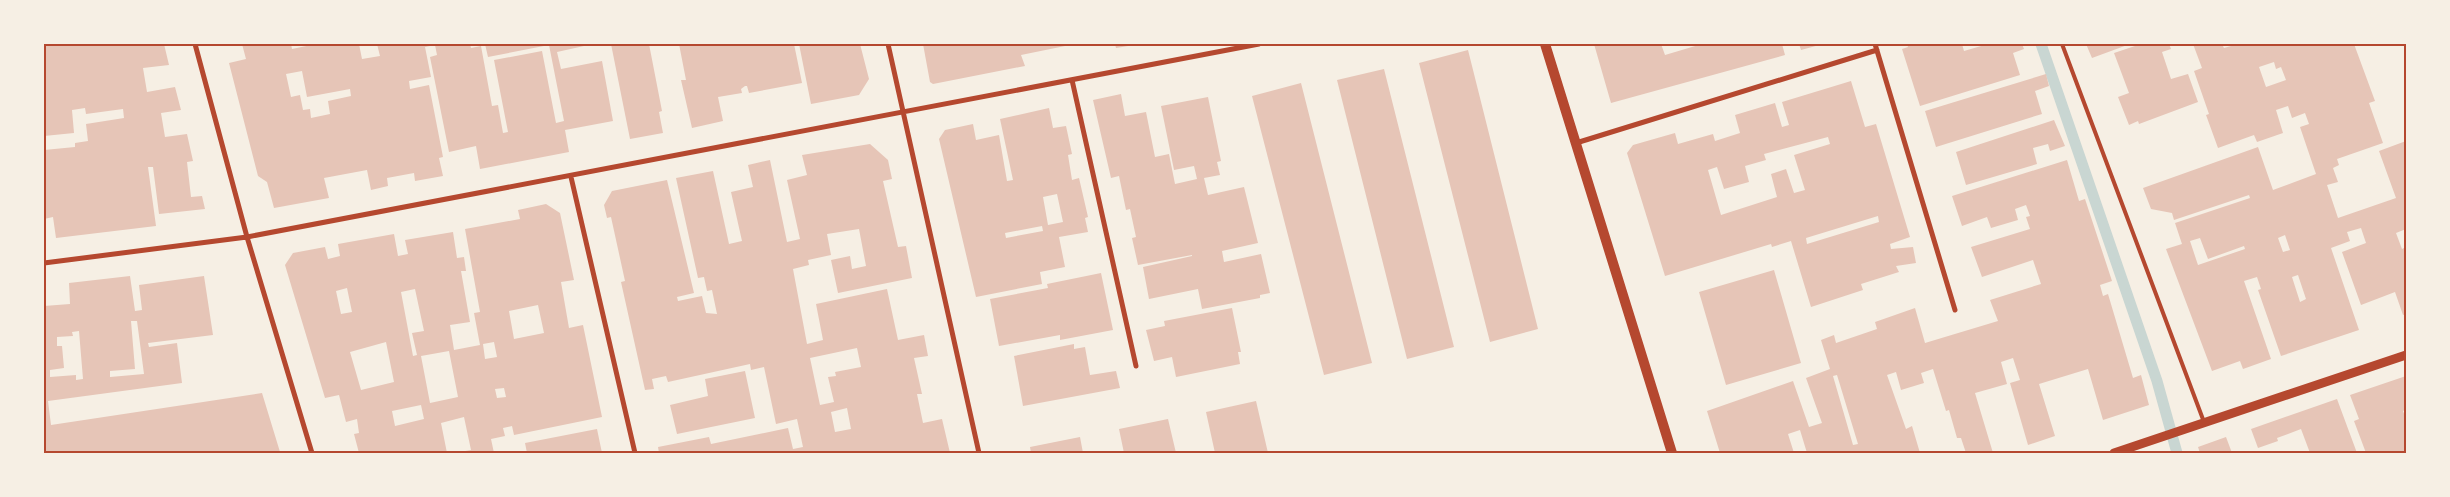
<svg xmlns="http://www.w3.org/2000/svg" width="2450" height="497" font-family="Manrope,sans-serif">
	<style>
		.lines { fill: none; stroke-linecap: round; stroke-linejoin: round }
		.stream { stroke: #c9d6d2; stroke-width: 11 }
		.building { fill: #e6c5b7; fill-rule: evenodd }
		.service { stroke: #b5482f; stroke-width: 4 }
		.minor { stroke: #b5482f; stroke-width: 5 }
		.tertiary { stroke: #b5482f; stroke-width: 9 }
		.secondary { stroke: #b5482f; stroke-width: 10 }
		.neatline { fill: none; stroke: #b5482f; stroke-width: 2 }
	</style>
	<rect width="100%" height="100%" fill="#f6efe4"/>
	<g class="lines">
		<path class="stream" d="M2041,44L2157,381L2177,453"/>
	</g>
	<path class="building" d="M44,44H164L169,65L143,68L147,92L175,87L181,110L161,113L165,137L187,134L193,161L187,162L191,197L202,196L205,209L159,214L153,167H148L156,226L56,238L53,217L44,219V150L75,147V143L88,141L86,124L124,118L123,109L86,114L85,108L72,110L74,133L44,136Z
		M242,44H291L292,49L316,44H359L362,59L380,56L377,44H470L471,48L481,46L492,106L498,105L503,133L508,132L494,60L542,51L556,123L564,121L549,45L488,57L485,44H593L557,52L561,69L602,61L613,121L565,130L569,152L480,169L476,146L449,152L430,57L437,55L435,45L425,47L431,77L409,81L410,89L429,85L443,157L439,158L443,176L415,181L414,173L387,178L388,186L371,190L367,170L324,178L329,198L274,208L267,182L258,176L229,63L246,59ZM302,71L307,97L350,89L351,96L328,101L330,114L311,118L310,109L303,110L300,95L291,97L286,74Z
		M611,44H649L662,111L659,112L663,133L630,139Z
		M679,44H794L802,83L749,93L747,86H745L741,89L742,93L718,97L723,121L692,128L681,80H686Z
		M799,44H860L869,79L859,95L811,104Z
		M923,44H1070V45L1021,55L1025,66L933,84L930,82Z
		M1115,44H1134V45L1116,48Z
		M1594,44H1661L1665,55L1702,44H1782L1785,55L1611,103Z
		M1799,44H1823L1801,50Z
		M1907,44H1962L1964,51L1988,44H2022L2024,49L2013,53L2020,75L1920,106L1902,49L1908,47Z
		M2086,44H2130L2092,58Z
		M2141,44H2169L2171,49L2162,52L2171,79L2188,74L2198,102L2139,124L2138,121L2129,125L2118,97L2129,93L2114,53Z
		M2193,44H2222L2224,48L2238,44H2354L2375,101L2369,103L2383,143L2337,159L2339,165L2333,168L2338,182L2327,185L2338,218L2396,198L2379,151L2406,141V229L2396,233L2402,249L2406,247V314L2403,315L2395,292L2361,305L2342,252L2366,243L2361,228L2347,232L2350,241L2331,248L2359,330L2281,356L2258,290L2261,289L2257,277L2244,281L2271,359L2243,369L2240,361L2212,371L2166,249L2182,244L2175,223L2250,198L2249,195L2174,220L2172,213L2151,209L2143,188L2258,147L2273,190L2316,174L2300,127L2309,124L2305,113L2292,118L2288,106L2276,110L2283,133L2257,142L2254,135L2218,148L2206,115L2209,114L2194,71L2202,68ZM2274,62L2276,69L2281,67L2286,80L2266,87L2259,67ZM2285,235L2290,250L2283,252L2278,238ZM2200,238L2208,259L2244,246L2245,249L2198,265L2190,241ZM2298,275L2306,299L2300,302L2292,277Z
		M1468,50L1538,329L1490,342L1419,63Z
		M1384,69L1454,347L1407,359L1337,80Z
		M2046,74L2049,86L2035,91L2042,114L1936,147L1925,111Z
		M1851,81L1865,127L1876,124L1910,237L1890,244L1891,249L1913,247L1916,263L1896,266L1899,272L1861,284L1863,290L1811,307L1791,241L1772,247L1771,244L1665,276L1627,153L1633,145L1675,133L1678,144L1713,134L1715,141L1740,133L1735,115L1775,103L1782,127L1789,125L1782,102ZM1828,137L1830,144L1794,155L1805,190L1794,193L1786,169L1771,174L1777,197L1721,215L1708,170L1717,167L1724,189L1749,182L1745,166L1766,160L1764,154ZM1878,216L1879,222L1807,244L1806,238Z
		M1301,83L1372,363L1324,375L1252,96Z
		M1121,94L1125,116L1146,112L1155,157L1169,154L1175,184L1197,179L1194,166L1174,170L1161,106L1208,97L1221,161L1217,162L1220,175L1204,178L1208,195L1244,187L1258,243L1222,251L1224,262L1261,254L1270,293L1260,295V298L1202,309L1198,289L1149,299L1143,267L1192,256V255L1138,265L1132,238L1136,237L1130,209L1126,210L1119,176L1111,178L1093,100Z
		M1049,108L1053,128L1066,126L1072,154L1068,155L1072,180L1079,178L1088,217L1085,218L1088,232L1059,237L1065,267L1040,272L1042,284L976,297L939,139L945,130L973,124L976,140L999,135L1007,181L1013,180L1000,119ZM1057,194L1063,222L1048,225L1043,197ZM1042,226L1043,231L1006,238L1005,233Z
		M2054,120L2065,146L2050,151L2048,144L2033,148L2037,164L1966,185L1956,152Z
		M870,144L888,160L892,179L883,181L898,247L906,246L912,278L838,293L831,260L850,256L852,269L866,266L859,229L827,234L831,255L808,260L809,265L793,269L807,344L823,340L816,304L887,289L898,340L924,335L928,356L914,358L922,394H917L923,423L942,419L950,453H659L658,447L709,437L711,444L788,428L793,449L803,447L797,419L776,424L764,367L751,370L750,364L668,382L666,376L652,379L654,389L645,390L621,282L625,281L611,217L607,218L604,205L612,191L667,180L694,293L677,297L678,301L702,296L706,313L717,314L712,290L707,291L704,277L698,278L676,178L713,171L729,244L742,241L731,192L753,187L748,165L770,160L787,242L800,239L787,180L807,175L802,155ZM857,348L861,367L835,372L836,376L828,377L834,402L820,405L810,358ZM847,408L851,429L835,432L831,412Z
		M2067,160L2079,201L2085,199L2086,202L2112,281L2100,285L2103,296L2108,294L2133,378L2141,375L2149,405L2103,420L2088,369L2039,384L2055,436L2028,445L2010,383L2020,380L2013,358L2001,362L2007,384L1975,393L1993,453H1966L1961,438H1957L1949,410L1946,411L1933,369L1921,373L1924,383L1901,390L1896,372L1887,375L1906,429L1912,426L1920,453H1807L1800,430L1788,434L1794,453H1720L1707,411L1793,381L1809,427L1822,423L1806,378L1830,369L1821,340L1834,335L1836,343L1877,329L1875,322L1915,308L1925,343L1998,321L1990,300L2041,284L2033,260L1982,277L1971,247L2030,229L2026,217L2030,216L2026,205L2015,209L2018,220L1991,228L1987,217L1962,226L1952,196ZM1837,375L1858,444L1853,445L1833,376Z
		M546,204L560,213L574,280L561,282L569,328L583,325L602,417L514,435L512,426L503,428L505,436L491,439L494,453H454L471,450L464,417L441,423L447,453H359L354,434L359,433L357,419L346,422L339,395L325,398L285,265L293,253L325,247L328,259L340,256L338,244L394,234L398,256L408,254L405,240L453,232L457,258L464,257L466,271H461L470,322L450,325L454,350L480,345L474,313L480,312L465,229L520,219L518,210ZM347,288L352,312L341,314L336,291ZM415,289L424,331L412,333L417,355L413,356L401,292ZM538,305L544,333L514,339L509,311ZM386,342L394,382L361,390L350,352ZM494,342L497,357L485,359L483,344ZM449,351L458,397L430,403L421,356ZM504,388L506,397L497,398L495,389ZM421,405L424,419L395,426L392,411Z
		M1774,270L1801,363L1726,385L1699,292Z
		M1101,273L1113,330L1060,340V335L999,346L990,299L1048,288L1047,284Z
		M130,276L135,311L142,310L139,285L204,276L213,335L148,343L149,347L177,343L182,383L48,401L51,425L262,393L280,452L44,453V306L70,304L69,283ZM131,321H137L144,374L110,377V371L135,369ZM79,331L83,379L76,380V375L50,377V370L64,368L62,346H57V337L73,336L72,332Z
		M1232,308L1241,352H1238L1240,364L1176,377L1172,357L1154,361L1146,330L1165,326L1164,321Z
		M1074,344V349L1085,347L1090,375L1116,371L1120,388L1023,406L1014,356Z
		M745,371L755,418L677,434L670,405L708,396L705,379Z
		M2406,376V413L2405,410L2403,411L2406,419V453H2366L2354,421L2359,419L2350,395Z
		M2337,399L2357,453H2310L2301,429L2277,438L2278,441L2258,448L2251,429Z
		M1256,401L1268,453H1215L1206,412Z
		M1168,419L1176,453H1124L1119,429Z
		M597,429L602,453H527L525,443Z
		M1080,437L1083,453H1031L1030,447Z
		M2226,437L2232,453H2200L2198,447Z"/>
	<g class="lines">
		<path class="service" d="M2062,44L2204,422"/>
		<path class="minor" d="M195,44L247,237L312,453
			M888,44L979,453
			M1875,44L1955,310
			M1072,80L1136,366
			M1576,143L1877,50
			M571,177L635,453
			M44,263L247,237L1259,44"/>
		<path class="tertiary" d="M2114,453L2406,355"/>
		<path class="secondary" d="M1545,44L1672,453"/>
	</g>
	<rect width="2450" height="497" fill="none" stroke="#f6efe4" stroke-width="90"/>
	<rect x="45" y="45" width="2360" height="407" class="neatline"/>
</svg>
